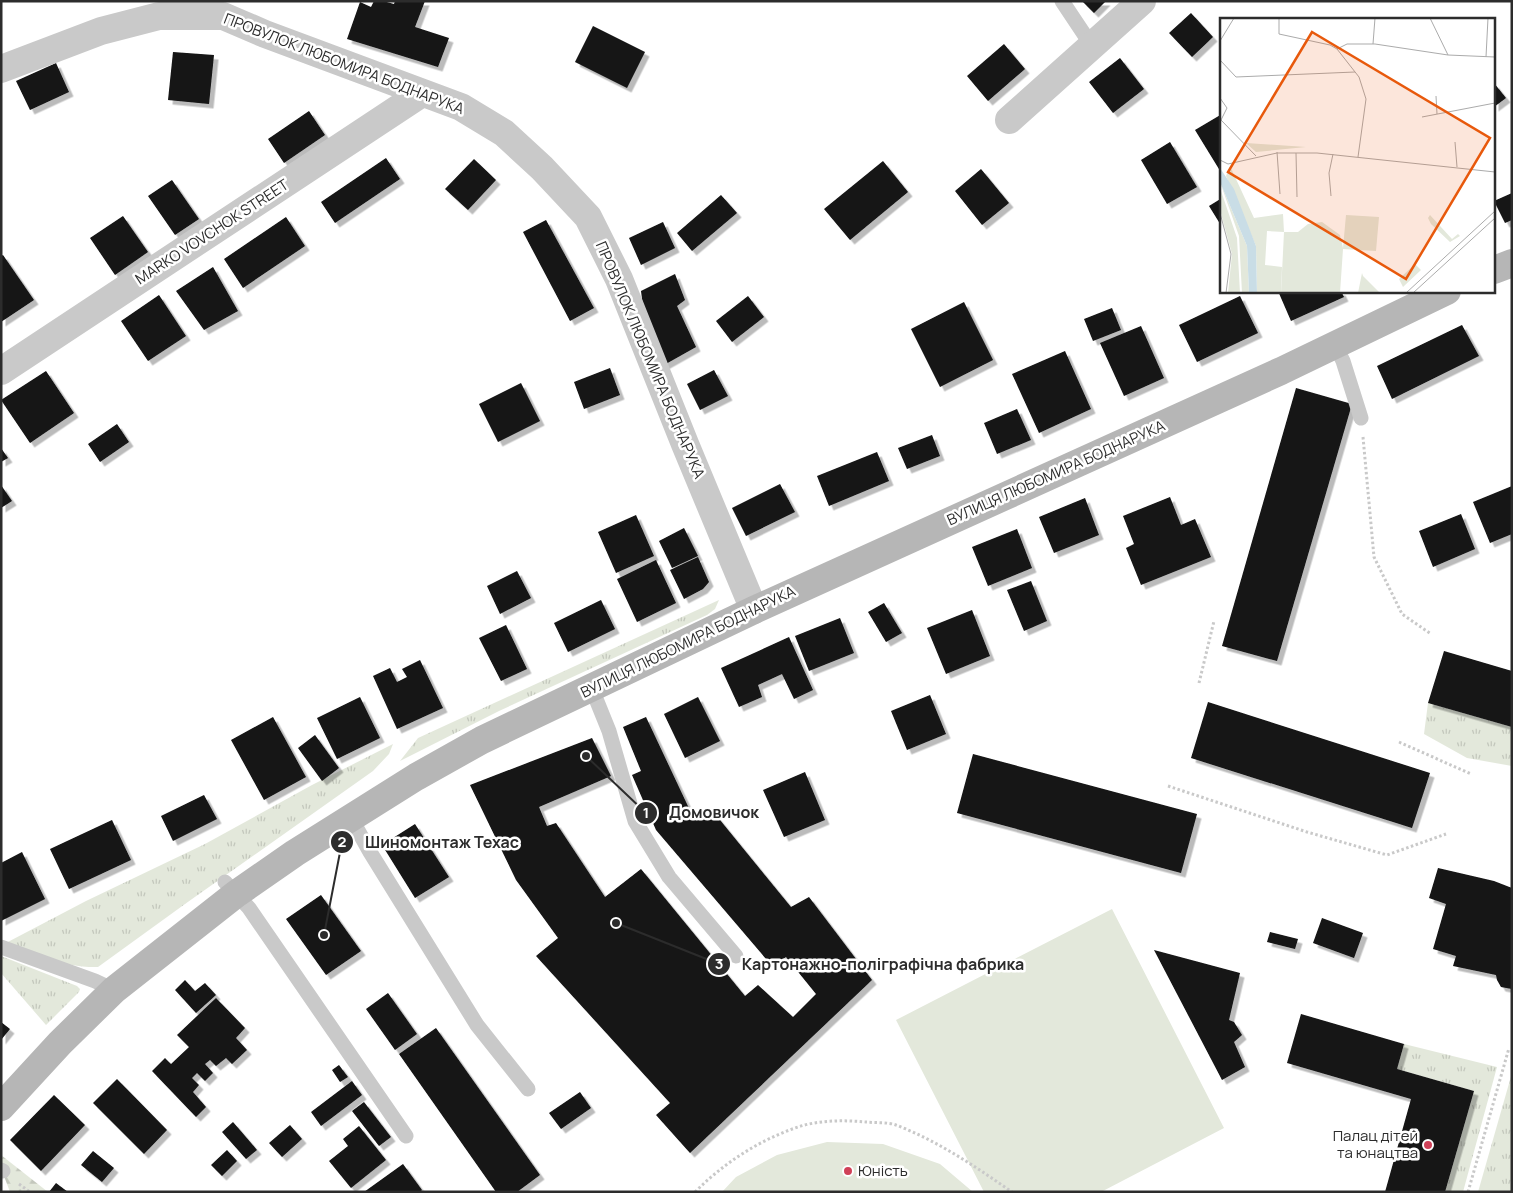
<svg xmlns="http://www.w3.org/2000/svg" width="1513" height="1193" font-family="Manrope,sans-serif">
	<style>
		.grass { fill: url(#grass-tufts) }
		.forest { fill: url(#forest-firs) }
		.garden { fill: #e3e8db }
		.building { fill: #131313; filter: url(#shadow) }
		.lines { fill: none; stroke-linecap: round; stroke-linejoin: round }
		.path { stroke: #c9c9c9; stroke-width: 3; stroke-dasharray: 2.5 2.5; stroke-linecap: butt }
		.lane { stroke: #c9c9c9; stroke-width: 15 }
		.street { stroke: #c9c9c9; stroke-width: 28 }
		.secondary { stroke: #b6b6b6; stroke-width: 28 }
		.poi-dot { fill: #d04158; stroke: #fff; stroke-width: 2 }
		.labels { text-anchor: middle; stroke-width: 5; stroke-linejoin: round; paint-order: stroke }
		.street-label { font-size: 15px; fill: #2c2c2c; stroke: #fff }
		.poi-label { font-size: 15px; fill: #2c2c2c; stroke: #fff; text-anchor: end }
		.inset-road { fill: none; stroke: #ababab; stroke-width: 1 }
		.view { fill: #e8590c; fill-opacity: 0.15; stroke: #e8590c; stroke-width: 2.5 }
		.inset-edge { fill: none; stroke: #2c2c2c; stroke-width: 2.5 }
		.leader { fill: none; stroke: #2c2c2c; stroke-width: 2 }
		.callout-dot { fill: #2c2c2c; stroke: #fff; stroke-width: 2 }
		.mark-label { font-size: 15px; text-anchor: middle; font-weight: bold; fill: #fff }
		.callout-label { font-size: 16px; text-anchor: middle; font-weight: bold; fill: #2c2c2c; stroke: #fff; stroke-width: 5; stroke-linejoin: round; paint-order: stroke }
	</style>
	<defs>
		<pattern id="grass-tufts" width="24" height="20" patternUnits="userSpaceOnUse" patternTransform="scale(1.25)"><rect width="24" height="20" fill="#e3e8db"/><path d="M3 7l-1-3M5 7V3M7 7l1-3M15 17l-1-3M17 17v-4M19 17l1-3" fill="none" stroke="#c3c7bc"/></pattern>
		<pattern id="forest-firs" width="22" height="20" patternUnits="userSpaceOnUse" patternTransform="scale(1.25)"><rect width="22" height="20" fill="#e3e8db"/><path d="M5 1l3.5 6h-7zM16 11l3.5 6h-7z" fill="#c3c7bc"/></pattern>
		<filter id="shadow"><feDropShadow dx="4.5" dy="4.5" stdDeviation="0" flood-color="#0004"/></filter>
	</defs>
	<rect width="100%" height="100%" fill="#fff"/>
	<path class="grass" d="M719,600L715,609L707,615L499,711L400,761L418,738Z
		M1428,703L1512,727V766L1467,758L1424,734Z
		M393,744L389,754L373,771L185,904L98,967C65,968 35,954 4,944L86,901L205,844L312,785Z
		M1,956L77,986L80,989L79,992L46,1025L1,973Z
		M1404,1044L1497,1067L1463,1192H1445L1474,1091L1397,1069Z
		M1512,1073V1192H1478Z"/>
	<path class="forest" d="M1,1155L48,1192H10L1,1168Z"/>
	<path class="garden" d="M1112,909L1224,1128L1101,1192H984L896,1020Z
		M827,1142L883,1144L940,1164L973,1192H722L736,1177L777,1155Z"/>
	<path class="building" d="M374,1H383L394,4L395,1H425L415,27L449,38L438,67L347,39L360,2L371,7Z
		M1082,1H1106L1094,13Z
		M1191,13L1213,37L1192,57L1169,33Z
		M593,26L645,52L627,88L575,62Z
		M1004,44L1025,69L988,101L967,76Z
		M173,52L214,55L209,104L168,100Z
		M1120,58L1144,89L1113,113L1089,82Z
		M56,63L69,92L30,110L16,81Z
		M1494,83L1506,98L1494,107Z
		M309,111L325,135L284,163L268,139Z
		M1222,114V174L1195,130Z
		M1170,142L1197,187L1167,204L1141,160Z
		M386,158L400,179L335,223L321,202Z
		M474,159L496,180L468,210L445,189Z
		M883,161L908,192L850,240L824,209Z
		M981,169L1009,203L982,225L955,191Z
		M172,180L199,219L175,235L148,196Z
		M1512,193V220L1505,223L1494,201Z
		M721,195L737,213L692,251L677,233Z
		M1222,198V227L1209,206Z
		M123,216L148,252L115,275L90,238Z
		M286,217L305,246L243,288L224,259Z
		M546,220L594,308L570,321L523,232Z
		M663,222L675,248L641,265L629,238Z
		M3,255L34,300L1,322V256Z
		M213,267L238,311L204,330L176,291Z
		M675,274L685,300L677,306L696,347L664,365L644,315L641,291Z
		M1278,291H1341L1344,297L1291,321Z
		M159,295L186,336L148,361L121,321Z
		M748,296L764,317L732,342L716,321Z
		M1240,296L1258,333L1197,362L1179,325Z
		M964,302L993,360L940,387L911,329Z
		M1112,308L1121,330L1093,341L1084,319Z
		M1462,325L1479,356L1392,399L1377,366Z
		M1141,326L1164,378L1124,396L1100,343Z
		M1065,351L1091,409L1039,433L1012,374Z
		M610,368L620,395L584,409L574,382Z
		M714,370L728,396L700,410L687,384Z
		M46,371L74,413L30,443L1,400Z
		M521,383L540,421L498,442L479,404Z
		M1296,388L1352,404L1277,661L1222,646Z
		M1017,409L1031,440L997,454L984,423Z
		M117,424L129,442L100,462L88,444Z
		M932,435L940,456L907,469L898,448Z
		M1,448L8,458L1,462Z
		M877,452L889,481L829,506L817,476Z
		M780,484L795,512L746,536L732,508Z
		M1,485L12,501L1,508Z
		M1512,486V534L1490,543L1473,502Z
		M1170,497L1181,525L1195,519L1211,557L1141,585L1126,548L1134,544L1123,516Z
		M1085,498L1099,535L1054,553L1039,517Z
		M1461,514L1475,549L1433,567L1419,531Z
		M636,515L654,556L616,573L598,532Z
		M684,528L698,556L672,568L659,541Z
		M1017,529L1032,568L988,586L972,547Z
		M698,557L709,582L703,589L684,599L670,570Z
		M656,560L676,603L637,622L617,579Z
		M517,571L531,598L500,614L487,586Z
		M1031,581L1047,621L1024,631L1007,590Z
		M601,600L615,629L568,652L554,623Z
		M884,603L902,633L886,642L868,612Z
		M972,610L990,656L946,674L927,628Z
		M840,618L854,653L809,671L795,636Z
		M506,625L527,669L501,681L479,638Z
		M789,637L813,690L794,699L782,674L758,685L762,697L739,707L721,668Z
		M1444,651L1512,671V727L1428,703Z
		M420,660L443,708L397,729L373,676L390,668L397,682L407,677L402,669Z
		M930,695L946,734L907,750L891,711Z
		M360,697L380,738L337,759L317,718Z
		M698,697L720,741L685,758L664,714Z
		M1208,702L1430,773L1412,828L1191,758Z
		M273,717L306,777L264,800L231,740Z
		M646,717L694,819L711,809L791,907L809,897L872,980L690,1153L656,1115L670,1103L536,956L558,938L516,880L470,785L592,738L611,776L539,807L547,826L556,823L605,897L641,869L745,996L758,985L793,1017L816,994L786,957L772,966L656,830L632,775L641,771L623,727Z
		M315,735L339,768L322,781L298,748Z
		M973,754L1197,814L1181,873L957,813Z
		M805,772L825,820L784,837L763,790Z
		M204,795L217,819L173,841L161,816Z
		M112,820L131,860L69,889L50,849Z
		M415,824L449,877L415,898L382,845Z
		M22,852L45,899L1,921V863Z
		M1438,868L1494,881L1512,888V989L1501,987L1497,980L1496,975L1453,966L1456,956L1433,949L1446,904L1429,898Z
		M321,895L361,951L326,975L286,919Z
		M1322,918L1363,933L1354,958L1313,943Z
		M1270,932L1298,939L1295,949L1267,942Z
		M1154,950L1240,973L1229,1020L1234,1022L1242,1035L1234,1042L1245,1067L1222,1080Z
		M185,980L195,991L205,983L216,995L196,1013L175,990Z
		M388,993L417,1034L395,1050L366,1009Z
		M216,998L245,1028L236,1038L247,1050L232,1064L226,1058L216,1066L210,1060L205,1064L213,1073L205,1081L197,1073L192,1078L199,1085L193,1092L206,1107L196,1117L152,1071L165,1058L171,1064L189,1047L177,1035Z
		M1301,1014L1404,1044L1397,1069L1474,1091L1445,1192H1385L1411,1099L1287,1063Z
		M1,1022L10,1029L1,1040Z
		M436,1028L540,1175L517,1192H496L399,1054Z
		M339,1065L348,1077L340,1082L332,1070Z
		M117,1079L167,1130L144,1154L93,1103Z
		M352,1081L362,1095L321,1126L311,1112Z
		M580,1092L591,1108L561,1129L549,1113Z
		M54,1095L85,1125L41,1171L10,1140Z
		M364,1102L391,1137L379,1146L352,1111Z
		M233,1122L257,1150L246,1159L222,1132Z
		M290,1125L302,1139L282,1157L269,1143Z
		M359,1126L386,1160L351,1188L329,1161L348,1146L343,1139Z
		M227,1150L237,1161L222,1176L211,1165Z
		M93,1151L114,1168L102,1182L81,1165Z
		M403,1164L422,1190L420,1192H364Z
		M56,1183L68,1192H49Z"/>
	<g class="lines">
		<path class="path" d="M1363,437L1374,557L1402,614L1431,634
			M1199,683L1214,621
			M1399,742L1471,774
			M1168,786L1307,832L1387,855L1446,834
			M19,1184L30,1192
			M695,1192C724,1163 759,1140 798,1127C819,1120 844,1120 866,1122C876,1123 888,1122 896,1125C938,1141 976,1167 1012,1192
			M1468,1192L1509,1048"/>
		<path class="lane" d="M1062,1L1092,46
			M1335,345L1343,361L1361,418
			M592,689L609,731L635,821L669,877L736,956
			M351,818L370,852L477,1025L528,1089
			M225,882L249,908L406,1136
			M1,947L95,981L114,990
			M1,1170L3,1171"/>
		<path class="street" d="M1,69L101,31L159,16H223L265,34L461,107L504,133L542,168L588,217L619,279L685,444L754,610
			M1009,120L1142,1
			M1,371L422,93"/>
		<path class="secondary" d="M1494,270L1512,263
			M1,1107L60,1043L114,990L236,894L295,853L416,777L482,740L754,610L1281,371L1447,291"/>
	</g>
	<g class="poi-dot">
		<circle cx="1428" cy="1145" r="5"/>
		<circle cx="848" cy="1171" r="5"/>
	</g>
	<g class="labels">
		<g class="street-label">
			<text transform="translate(344 64) rotate(21)" y="5">ПРОВУЛОК ЛЮБОМИРА БОДНАРУКА</text>
			<text transform="translate(212 232) rotate(-33)" y="5">MARKO VOVCHOK STREET</text>
			<text transform="translate(650 360) rotate(67)" y="5">ПРОВУЛОК ЛЮБОМИРА БОДНАРУКА</text>
			<text transform="translate(1056 473) rotate(-24)" y="5">ВУЛИЦЯ ЛЮБОМИРА БОДНАРУКА</text>
			<text transform="translate(688 642) rotate(-26)" y="5">ВУЛИЦЯ ЛЮБОМИРА БОДНАРУКА</text>
		</g>
		<g class="poi-label">
			<text x="1418" y="1141">Палац дітей<tspan x="1418" dy="17">та юнацтва</tspan></text>
			<text x="858" y="1176" text-anchor="start">Юність</text>
		</g>
	</g>
	<g transform="translate(1220 18)">
		<rect width="275" height="275" fill="#fff"/>
		<path d="M26,125L57,127L86,129L36,134ZM0,164L27,228L29,275H22L19,218ZM0,170L17,220L20,275H8L12,236L0,192ZM210,197L232,221L238,216L240,218L230,224L211,206L208,200ZM195,246L201,252L183,269L179,261ZM142,255L143,258L160,275H138Z" fill="#e3e8db"/>
		<path d="M10,148L34,200L63,196L64,214L47,213L45,247L62,249L61,275H37L36,228L6,158Z" fill="#e3e8db"/>
		<path d="M126,197L159,199L156,233L123,231L120,275H61L64,214H78L88,206L102,204L120,217L123,230Z" fill="#e3e8db"/>
		<path d="M0,150L14,171L36,228L37,275H29L27,228L0,164Z" fill="#c9dde6"/>
		<path class="inset-road" d="M59,0V16L110,27L117,31L139,59L146,81L138,139M210,0L228,37M0,23L14,0M153,26L155,0M117,31L127,26H155L228,37L275,39M266,39L268,0M0,42L16,59L135,54M216,78L217,96M0,80L7,90L1,102L36,138M202,99L275,85M235,124L237,149M57,134L60,176M76,135L77,179M0,142L8,146L57,135H97L275,154M111,178L109,155L113,136M0,195L11,236L6,275M186,275L275,193M193,275L275,200"/>
		<path class="view" d="M92,14L270,120L186,261L8,154Z"/>
		<rect width="275" height="275" class="inset-edge"/>
	</g>
	<path class="leader" d="M586 756L646 813M324 935L342 842M616 923L719 964"/>
	<g class="callout-dot">
		<circle cx="586" cy="756" r="5"/>
		<circle cx="324" cy="935" r="5"/>
		<circle cx="616" cy="923" r="5"/>
		<circle cx="646" cy="813" r="12"/>
		<circle cx="342" cy="842" r="12"/>
		<circle cx="719" cy="964" r="12"/>
	</g>
	<g class="mark-label">
		<text x="646" y="818">1</text>
		<text x="342" y="847">2</text>
		<text x="719" y="969">3</text>
	</g>
	<g class="callout-label">
		<text x="714" y="818">Домовичок</text>
		<text x="442" y="848">Шиномонтаж Техас</text>
		<text x="883" y="970">Картонажно-поліграфічна фабрика</text>
	</g>
	<rect width="1513" height="1193" fill="none" stroke="#2c2c2c" stroke-width="5"/>
</svg>
